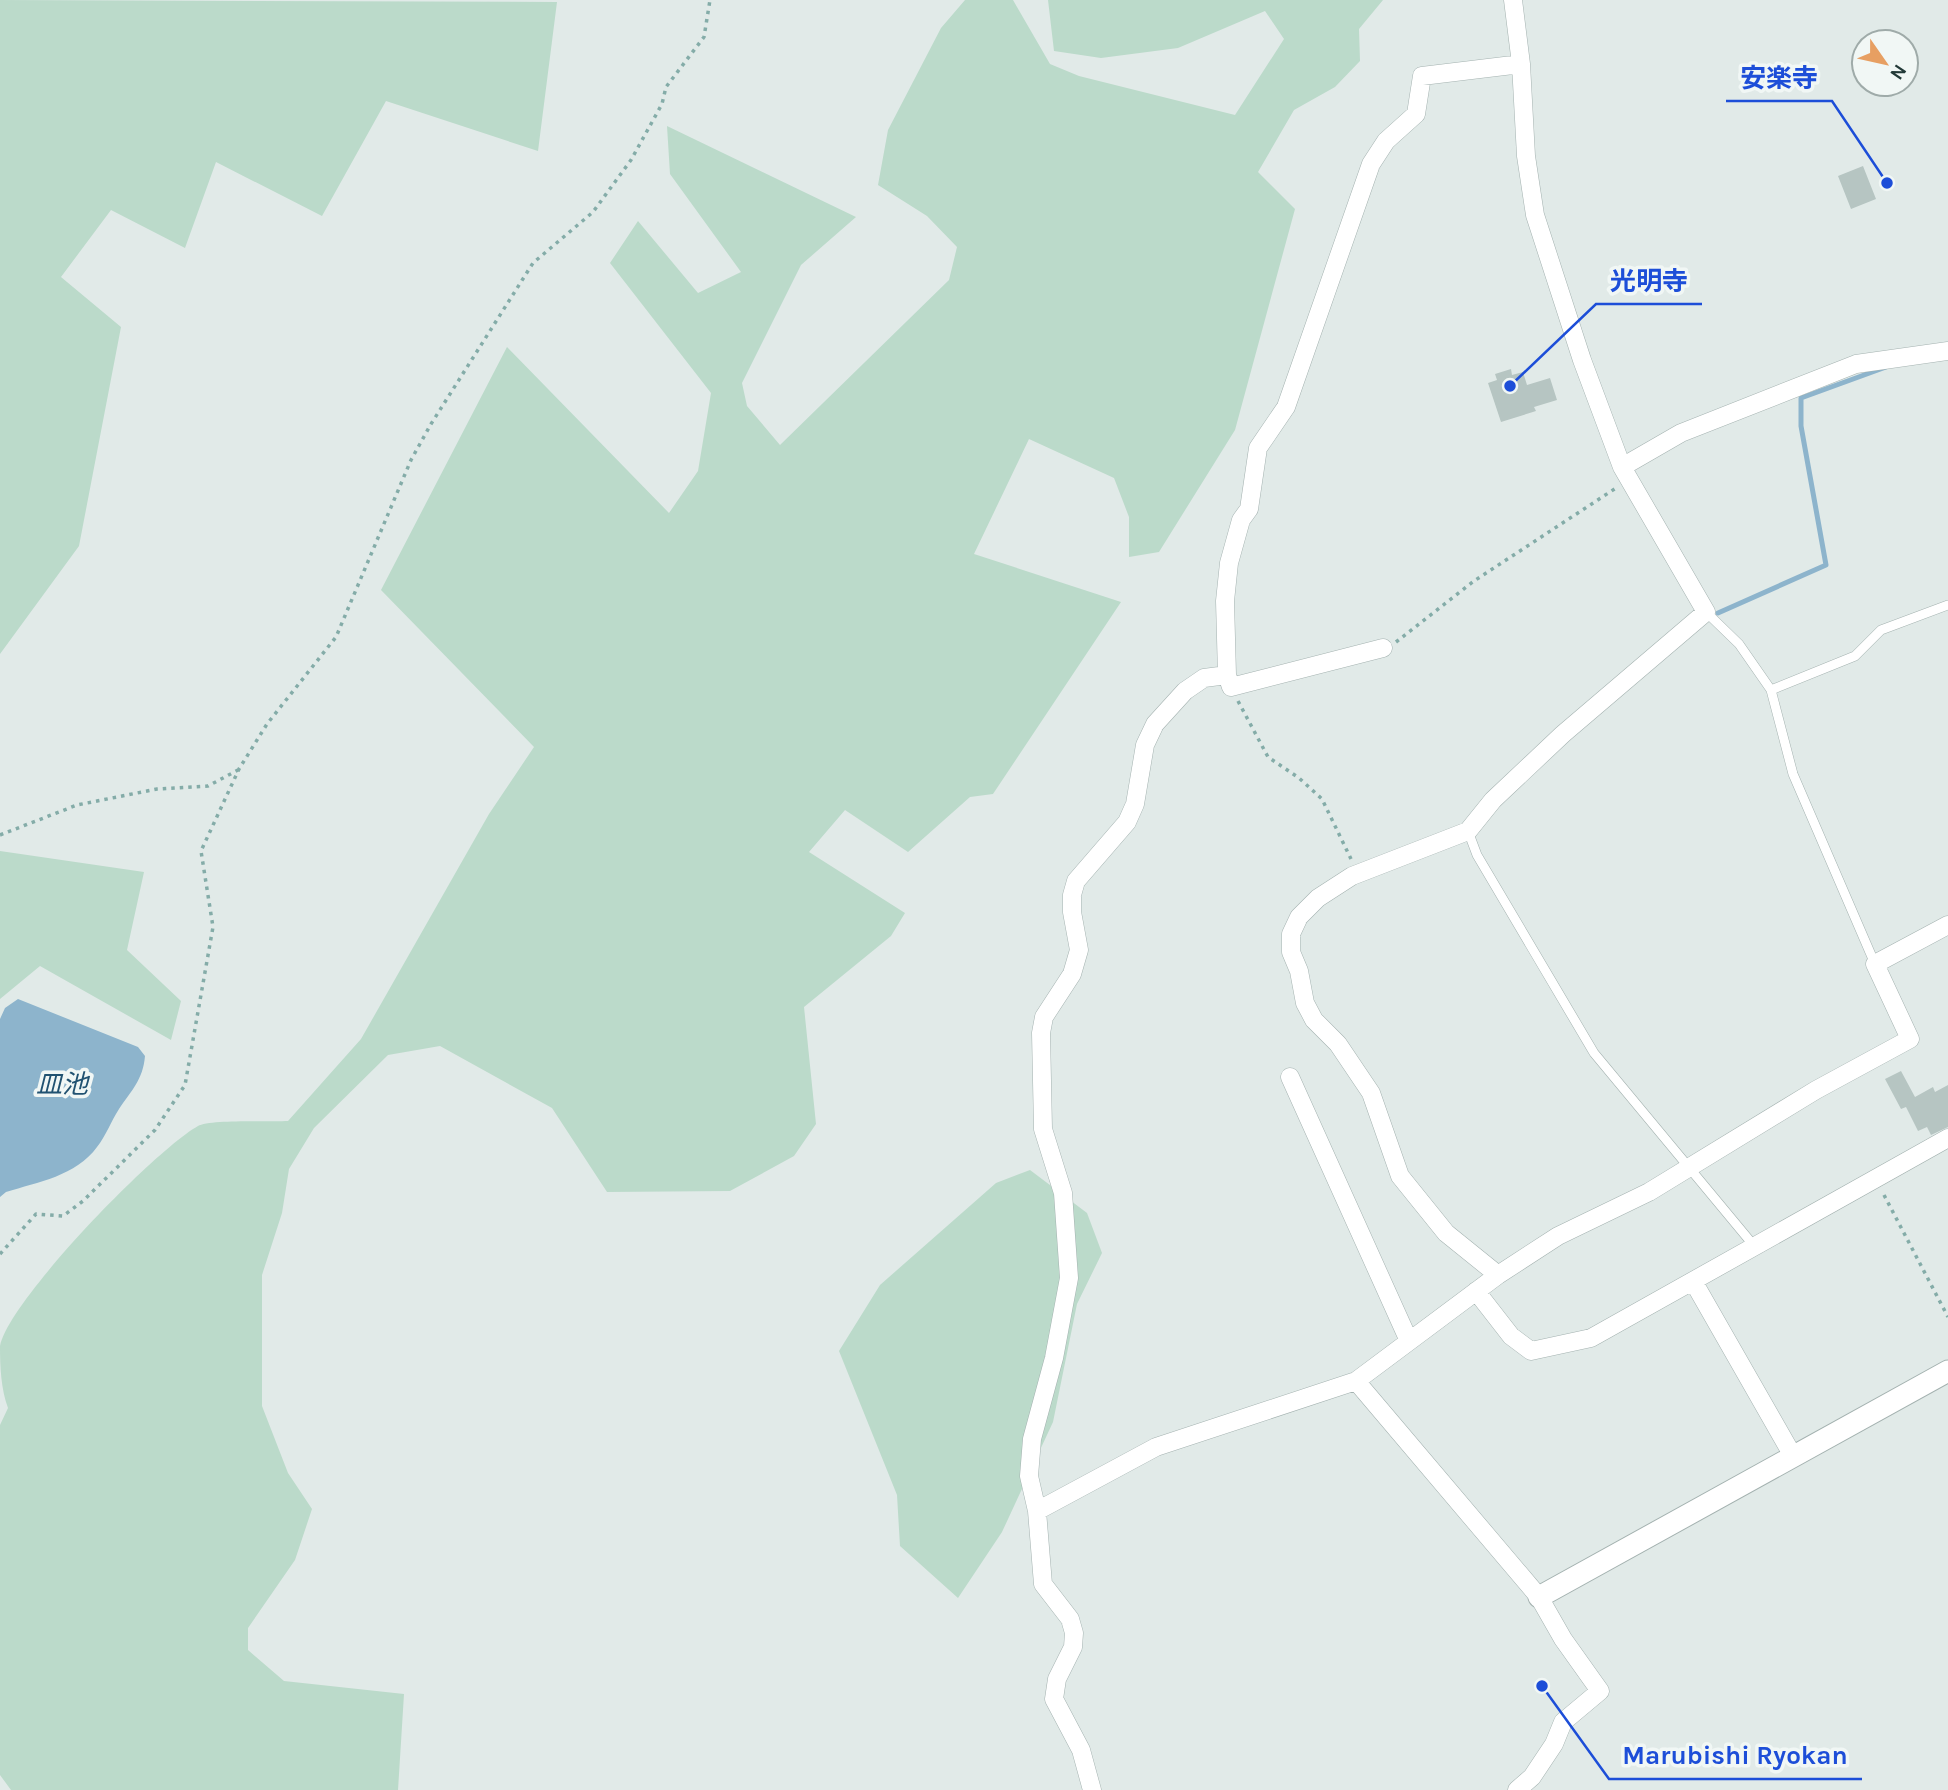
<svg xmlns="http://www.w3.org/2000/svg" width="1948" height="1790" font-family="Karla,'Noto Sans JP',sans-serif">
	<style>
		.green { fill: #bbdaca }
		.water { fill: #8db4cc }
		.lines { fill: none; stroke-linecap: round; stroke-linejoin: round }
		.stream { stroke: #8db4cc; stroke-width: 5 }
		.building { fill: #b6c5c2 }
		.service-casing { stroke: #a4b2b0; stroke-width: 10 }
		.minor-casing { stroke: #a4b2b0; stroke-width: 19 }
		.tertiary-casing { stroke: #a4b2b0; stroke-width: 23 }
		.path { stroke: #84aca8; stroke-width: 3.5; stroke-dasharray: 3.5 5; stroke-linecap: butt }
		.service { stroke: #fff; stroke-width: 9 }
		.minor { stroke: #fff; stroke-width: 18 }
		.tertiary { stroke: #fff; stroke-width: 21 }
		.labels { text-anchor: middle; stroke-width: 7; stroke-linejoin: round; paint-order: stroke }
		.water-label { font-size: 26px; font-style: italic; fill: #215271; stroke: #f1f7f5 }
		.leader { fill: none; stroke: #1d4ed8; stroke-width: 2.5 }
		.callout-dot { fill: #1d4ed8; stroke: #f1f7f5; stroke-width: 2.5 }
		.callout-label { font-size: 26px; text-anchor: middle; font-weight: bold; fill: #1d4ed8; stroke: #f1f7f5; stroke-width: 7; stroke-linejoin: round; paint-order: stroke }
	</style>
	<rect width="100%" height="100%" fill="#e1eae8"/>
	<path class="green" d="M0,0L557,2L538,151L386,101L322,216L216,162L185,248L111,210L61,277L121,327L79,546L0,654Z
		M965,0H1013L1050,64L1079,76L1235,115L1284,39L1265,11L1178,48L1101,58L1054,51L1048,0H1383L1359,29L1360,61L1335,87L1294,110L1258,172L1295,209L1235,430L1159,552L1129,557V517L1114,478L1029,439L974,554L1121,602L993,794L970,797L908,852L845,810L809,852L905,913L891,936L804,1007L816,1124L794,1156L730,1191L607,1192L552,1108L440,1046L388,1055L314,1128L289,1169L282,1213L262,1275V1406L288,1473L312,1509L295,1560L248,1628V1650L284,1681L404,1694L398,1790H11L0,1775V1425L8,1408C1,1389 0,1367 0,1346C9,1300 155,1150 198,1126C209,1119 271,1122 288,1121L361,1039L489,814L534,747L381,590L507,347L669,513L698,471L711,393L610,263L638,221L698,293L741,272L670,174L667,126L856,217L801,265L742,383L747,406L780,445L949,280L957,247L927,216L878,185L888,130L941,28Z
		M0,851L144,872L127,950L181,1001L171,1040L40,966L0,999Z
		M1030,1170L1087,1213L1102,1253L1077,1304L1053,1422L1002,1532L958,1598L900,1546L897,1495L839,1351L880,1285L996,1183Z"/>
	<path class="water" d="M18,999L138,1047L145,1056C143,1080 131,1091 119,1109C111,1121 106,1136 97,1147C76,1176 38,1182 6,1192L0,1197V1019L5,1008Z"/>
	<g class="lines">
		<path class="stream" d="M1718,613L1826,565L1801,426V398L1886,367"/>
	</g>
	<path class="building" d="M1863,166L1876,199L1851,209L1838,176Z
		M1511,369L1512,375L1523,372L1527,385L1550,378L1557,400L1534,407L1536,411L1501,422L1488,383L1497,380L1495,374Z
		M1901,1071L1915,1097L1933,1087L1935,1092L1948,1085V1127L1931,1135L1927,1127L1918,1131L1906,1107L1901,1109L1885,1079Z"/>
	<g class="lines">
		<defs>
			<path id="service" d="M1706,612L1739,644L1771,690L1793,774L1875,964
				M1771,690L1855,656L1881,630L1948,605
				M1468,831L1477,855L1594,1053L1755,1247"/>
			<path id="minor" d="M1622,467L1681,433L1856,364L1948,351
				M1383,648L1231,687L1227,675L1225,601L1229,563L1241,520L1249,509L1258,448L1286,407L1371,164L1386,141L1416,114L1422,76L1521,64
				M1290,1077L1409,1341
				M1498,1275L1446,1233L1400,1176L1371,1093L1338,1044L1314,1020L1305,1003L1299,971L1291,952V934L1299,917L1318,898L1352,876L1468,831L1493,800L1563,734L1706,612L1622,467L1582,360L1535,215L1526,156L1521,64L1513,0
				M1693,1281L1793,1456
				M1476,1291L1511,1336L1531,1351L1591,1338L1948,1138
				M1356,1381L1539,1597L1563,1639L1600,1691L1563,1722L1554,1744L1532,1777L1517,1790
				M1037,1511L1156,1447L1356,1381L1498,1275L1558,1236L1649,1192L1816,1090L1910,1039L1875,964L1948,925
				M1092,1790L1081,1750L1054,1699L1057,1679L1073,1647L1074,1633L1070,1619L1043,1584L1037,1511L1029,1476L1032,1439L1054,1358L1069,1278L1063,1193L1043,1129L1041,1033L1044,1017L1072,974L1079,950L1072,912V895L1076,881L1127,822L1135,804L1145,745L1155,724L1185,691L1204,678L1227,675"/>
			<path id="tertiary" d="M1539,1597L1948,1371"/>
		</defs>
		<use href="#service" class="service-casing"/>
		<use href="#minor" class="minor-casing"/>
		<use href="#tertiary" class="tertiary-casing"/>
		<path class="path" d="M1396,642L1474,581L1616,488
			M1238,701L1268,757L1299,778L1322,799L1351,859
			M0,835L77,805L157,789L208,786L238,770
			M1884,1195L1948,1317
			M0,1254L36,1214L63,1216L83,1201L155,1130L185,1085L213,927L201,851L239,769L267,724L336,637L411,460L431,424L533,263L593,212L631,160L662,104L666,87L704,37L710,0"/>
		<use href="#service" class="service"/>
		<use href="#minor" class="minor"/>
		<use href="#tertiary" class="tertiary"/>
	</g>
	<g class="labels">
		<g class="water-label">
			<text x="62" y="1093">皿池</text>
		</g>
	</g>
	<path class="leader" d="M1887 183L1832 101H1726M1510 386L1596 304H1702M1542 1686L1609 1779H1862"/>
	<g class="callout-dot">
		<circle cx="1887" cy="183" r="7"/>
		<circle cx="1510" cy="386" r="7"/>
		<circle cx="1542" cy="1686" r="7"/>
	</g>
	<g class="callout-label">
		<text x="1779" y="87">安楽寺</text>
		<text x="1649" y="290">光明寺</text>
		<text x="1735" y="1764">Marubishi Ryokan</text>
	</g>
	<g transform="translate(1885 63) rotate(124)"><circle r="33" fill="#f1f7f5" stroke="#9faba9" stroke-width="2"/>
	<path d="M0-5L12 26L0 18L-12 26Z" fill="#e79f62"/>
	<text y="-10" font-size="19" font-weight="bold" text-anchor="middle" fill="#233a38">N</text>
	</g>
</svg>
